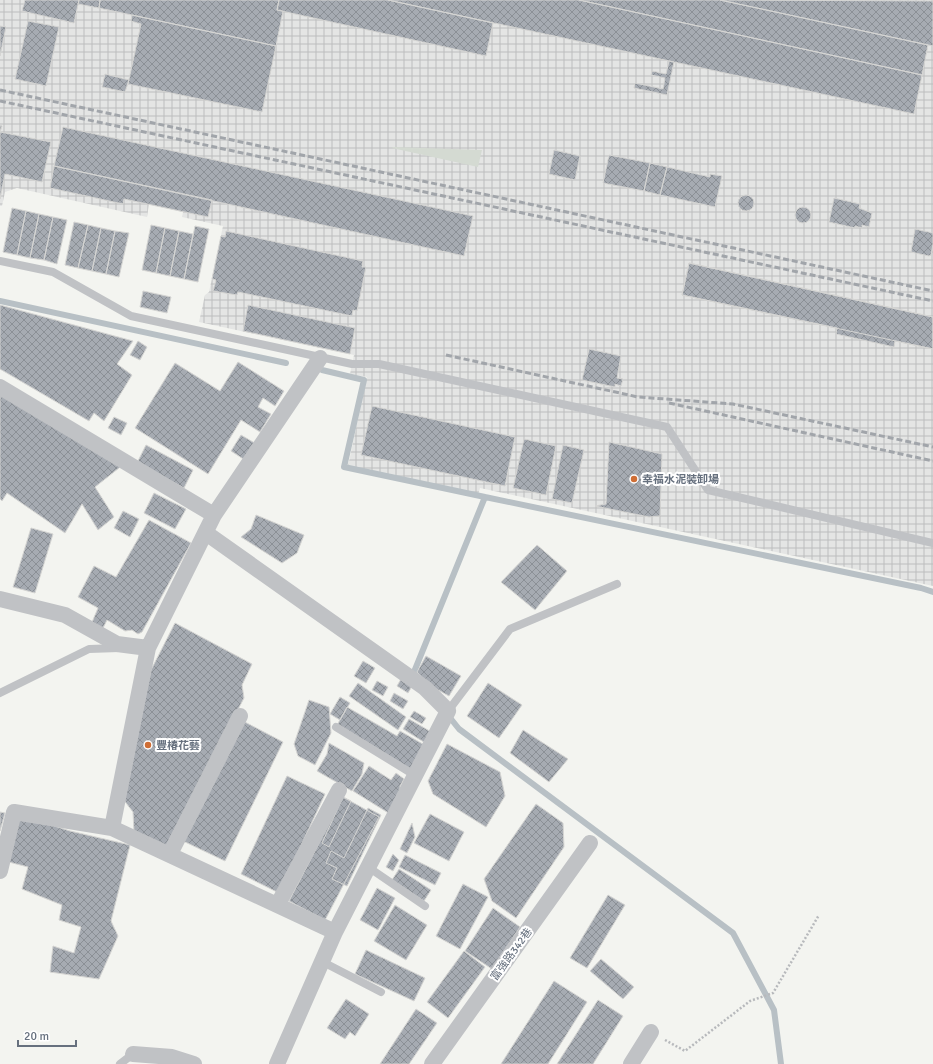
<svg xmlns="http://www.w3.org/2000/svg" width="933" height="1064" font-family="Signika,'Noto Sans TC',sans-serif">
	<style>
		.industrial { fill: url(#industrial-grid) }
		.green { fill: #d4dad2 }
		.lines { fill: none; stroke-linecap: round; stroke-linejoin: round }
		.stream { stroke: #b8c0c5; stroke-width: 6 }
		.building { fill: url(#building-cross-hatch); stroke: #d5d5d3 }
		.path { stroke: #b7b9bc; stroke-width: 2.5; stroke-dasharray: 2 2; stroke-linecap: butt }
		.service { stroke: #c0c2c5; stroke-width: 8 }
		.minor { stroke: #c0c2c5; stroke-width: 16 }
		.rail { stroke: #a1a5aa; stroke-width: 3; stroke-dasharray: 6 3; stroke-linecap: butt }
		.poi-dot { fill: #cf6e35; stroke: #fff; stroke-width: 1.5 }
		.labels { text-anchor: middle; stroke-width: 4; stroke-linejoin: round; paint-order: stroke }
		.poi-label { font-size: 11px; font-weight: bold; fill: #66707e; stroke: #fff; text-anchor: start }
		.street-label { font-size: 11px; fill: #66707e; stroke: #fff }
	</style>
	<defs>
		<pattern id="industrial-grid" width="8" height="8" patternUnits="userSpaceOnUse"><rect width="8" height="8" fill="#e4e5e4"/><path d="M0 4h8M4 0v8" fill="none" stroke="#bdbebe"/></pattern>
		<pattern id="building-cross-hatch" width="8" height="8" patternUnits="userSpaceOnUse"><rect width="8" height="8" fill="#a6abb2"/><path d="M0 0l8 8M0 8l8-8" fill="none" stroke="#8b9096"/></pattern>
	</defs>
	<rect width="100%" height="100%" fill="#f3f4f0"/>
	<path class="industrial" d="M0,0H933V586L480,488L478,495L348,466L367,377L350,374L354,355L199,322L205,295L209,292L223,226L182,217L183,212L149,204L147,217L17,188L5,192L2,206H0Z"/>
	<path class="green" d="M393,147L482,150L478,167L392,148Z"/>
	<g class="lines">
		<path class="stream" d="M0,301L286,363
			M322,370L364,380L344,467L485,497L414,672L418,677
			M485,497L921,588L933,592
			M447,714L459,729L733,933L774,1010L781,1064"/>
	</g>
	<path class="building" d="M25,0H79L74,23L22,11Z
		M79,0H100L99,8L78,4Z
		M100,0H279L277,10L283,11L276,46L99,8Z
		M279,0H388L493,23L486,56L277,10Z
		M388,0H579L922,75L914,114Z
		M579,0H720L928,45L922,75Z
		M720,0L933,1V46L905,40Z
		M132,15L276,46L262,112L128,84L141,24L131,21Z
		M28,21L59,27L46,86L15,79Z
		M0,26L6,27L0,56Z
		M669,61L674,62L667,95L634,88L635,83L663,89L665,78L651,75L652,71L666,74Z
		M105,74L129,80L125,92L102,87Z
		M0,125L2,126L0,132L51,142L42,182L5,174L0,199Z
		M63,127L473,216L464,256L54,166Z
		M554,150L580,156L575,180L549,174Z
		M609,155L650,163L644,191L603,183Z
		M650,163L667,167L660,195L644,191Z
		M54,166L212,200L208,217L124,199L123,204L50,188Z
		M667,167L710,177V174L722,176L715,207L660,195Z
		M738 203a8 8 0 1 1 16 0a8 8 0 1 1-16 0Z
		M834,198L860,204L859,208L872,213L869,227L862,225V228L855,226V228L829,222Z
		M795 215a8 8 0 1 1 16 0a8 8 0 1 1-16 0Z
		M12,208L26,211L17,255L3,252Z
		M26,211L39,214L30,258L17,255Z
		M39,214L53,217L44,260L30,258Z
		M53,217L67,220L57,264L44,260Z
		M74,222L88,225L78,268L65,265Z
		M88,225L101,228L92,271L78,268Z
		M151,225L165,228L156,273L142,270Z
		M195,226L209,229L198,282L184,279Z
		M101,228L115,231L106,274L92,271Z
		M165,228L179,231L170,276L156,273Z
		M915,229L933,233V244L931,255L929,256L911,252Z
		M115,231L129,233L119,277L106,274Z
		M179,231L193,234L184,279L170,276Z
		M226,231L363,261L362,267H366L357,311L353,310L352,316L238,292L237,295L213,291L216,280L212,279L221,236L225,237Z
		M689,263L933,317V349L682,295Z
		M689,263L933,317V349L895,341L894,347L836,334L837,328L682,295Z
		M143,291L171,297L167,313L140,307Z
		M0,305L133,341L117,364L132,375L104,421L94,413L89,421L0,369Z
		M248,305L355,328L350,354L243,331Z
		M138,341L147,347L140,360L130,355Z
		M589,349L621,356L617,378L623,379L621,386L615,384V387L582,380Z
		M238,362L284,391L275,406L263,398L258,407L271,414L260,432L241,420L208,474L135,428L175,363L220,391Z
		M0,393L124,464L95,487L114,517L98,530L82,504L65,533L7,493L2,501L0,499Z
		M372,406L515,437L505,486L361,455Z
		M114,417L127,423L121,435L108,428Z
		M241,435L258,445L248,462L231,451Z
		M524,439L556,446L546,495L513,488Z
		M609,442L662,454L660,516L649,517L595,506L606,504Z
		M146,445L193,470L184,488L137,463Z
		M563,445L584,450L572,503L552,499Z
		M154,493L186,509L175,529L144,513Z
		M123,511L139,519L130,537L114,528Z
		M256,515L304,535L297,553L282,563L241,537L251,529Z
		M149,520L191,543L142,632L138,634L132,630L125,631L107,620L101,632L90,627L98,608L78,597L94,566L116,577Z
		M31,528L53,534L35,593L13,587Z
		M537,545L567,571L535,610L501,582Z
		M175,623L252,664L242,685L244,698L165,848L134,832L133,812L123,799L151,670Z
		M426,656L461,676L449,696L431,686L417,672Z
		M363,661L375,668L366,683L354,676Z
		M401,679L412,686L408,693L397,686Z
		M377,681L388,687L383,696L372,690Z
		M358,683L406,717L398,730L349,696Z
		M488,683L522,705L499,738L467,716Z
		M394,693L408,701L403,709L390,701Z
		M340,697L350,703L340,720L330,714Z
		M309,700L329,707L331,733L315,765L298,756L294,744Z
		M347,707L397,736L400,731L428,747L413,773L336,727Z
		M414,711L426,718L422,724L410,717Z
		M409,719L433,733L427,744L403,729Z
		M241,720L283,742L225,861L181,840Z
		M523,730L568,759L549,782L510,753Z
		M329,743L364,763L362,774L352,791L317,771L327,754Z
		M447,744L500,772L505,796L486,827L433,794L428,781Z
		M369,766L391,780L396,773L404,779L400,786V798L390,814L353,791Z
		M287,776L325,794L279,893L241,874Z
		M343,797L351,801L329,847L322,843Z
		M343,797L379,817L325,920L289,901Z
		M536,804L563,823L564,847L516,918L492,901L484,879Z
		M368,808L381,815L347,886L332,879L337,868L326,863L331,851L344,858Z
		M0,812L5,813L0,831Z
		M430,814L464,832L449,861L414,843Z
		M20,815L70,831L130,845L111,921L118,936L99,979L50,972L53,946L74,953L81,927L59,920L62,905L22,889L28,867L5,861Z
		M412,823L415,837L407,853L400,849Z
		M393,854L399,860L393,871L386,867Z
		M405,855L441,873L435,885L399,867Z
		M399,869L431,890L424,901L392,880Z
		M463,884L488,897L460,949L436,936Z
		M377,888L395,898L378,930L360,920Z
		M608,895L625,905L587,968L570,958Z
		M395,905L427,925L406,960L374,941Z
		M493,908L520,927L492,969L465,951Z
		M366,950L425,978L414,1001L355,974Z
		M464,951L485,967L448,1018L427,1002Z
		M601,959L634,987L623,999L590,971Z
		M554,981L587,1002L548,1064H501Z
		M346,999L369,1014L355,1036L350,1032L345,1039L327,1028Z
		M598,1000L623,1016L593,1064H557Z
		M416,1009L437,1023L409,1064H380Z"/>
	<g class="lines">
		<path class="path" d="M665,1040L685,1051L750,1001L773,993L819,915"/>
		<path class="service" d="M0,261L53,272L131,316L352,364H379L667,427L708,490L933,543
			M0,693L89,649L119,648
			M448,711L510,629L617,584
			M336,727L416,776
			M368,867L425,906
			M321,961L381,992
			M120,1064L133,1054"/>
		<path class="minor" d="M320,358L214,515L148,648L112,828L335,932
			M0,387L214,515
			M206,533L425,688L448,711L335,932L277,1064
			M0,599L65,615L117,644L148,648
			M170,854L240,716
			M0,871L14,812L112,828
			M278,904L339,790
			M133,1054L172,1057L194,1064
			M432,1064L590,843
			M631,1064L651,1032"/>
		<path class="rail" d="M0,90L933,291
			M0,101L933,301
			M446,355L638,397L733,404L933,447
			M669,403L933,461"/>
	</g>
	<g class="poi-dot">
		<circle cx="634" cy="479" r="4"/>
		<circle cx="148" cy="745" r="4"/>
	</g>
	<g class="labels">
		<g class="poi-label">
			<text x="642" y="483">幸福水泥裝卸場</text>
			<text x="156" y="749">豐椿花藝</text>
		</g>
		<g class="street-label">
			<text transform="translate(511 954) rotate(-54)" y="4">富強路342巷</text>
		</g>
	</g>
	<path d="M18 1040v6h58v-6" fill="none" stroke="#66707e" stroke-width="2"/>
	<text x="24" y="1040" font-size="12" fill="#66707e" stroke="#ffffff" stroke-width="3" paint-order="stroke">20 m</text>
</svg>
